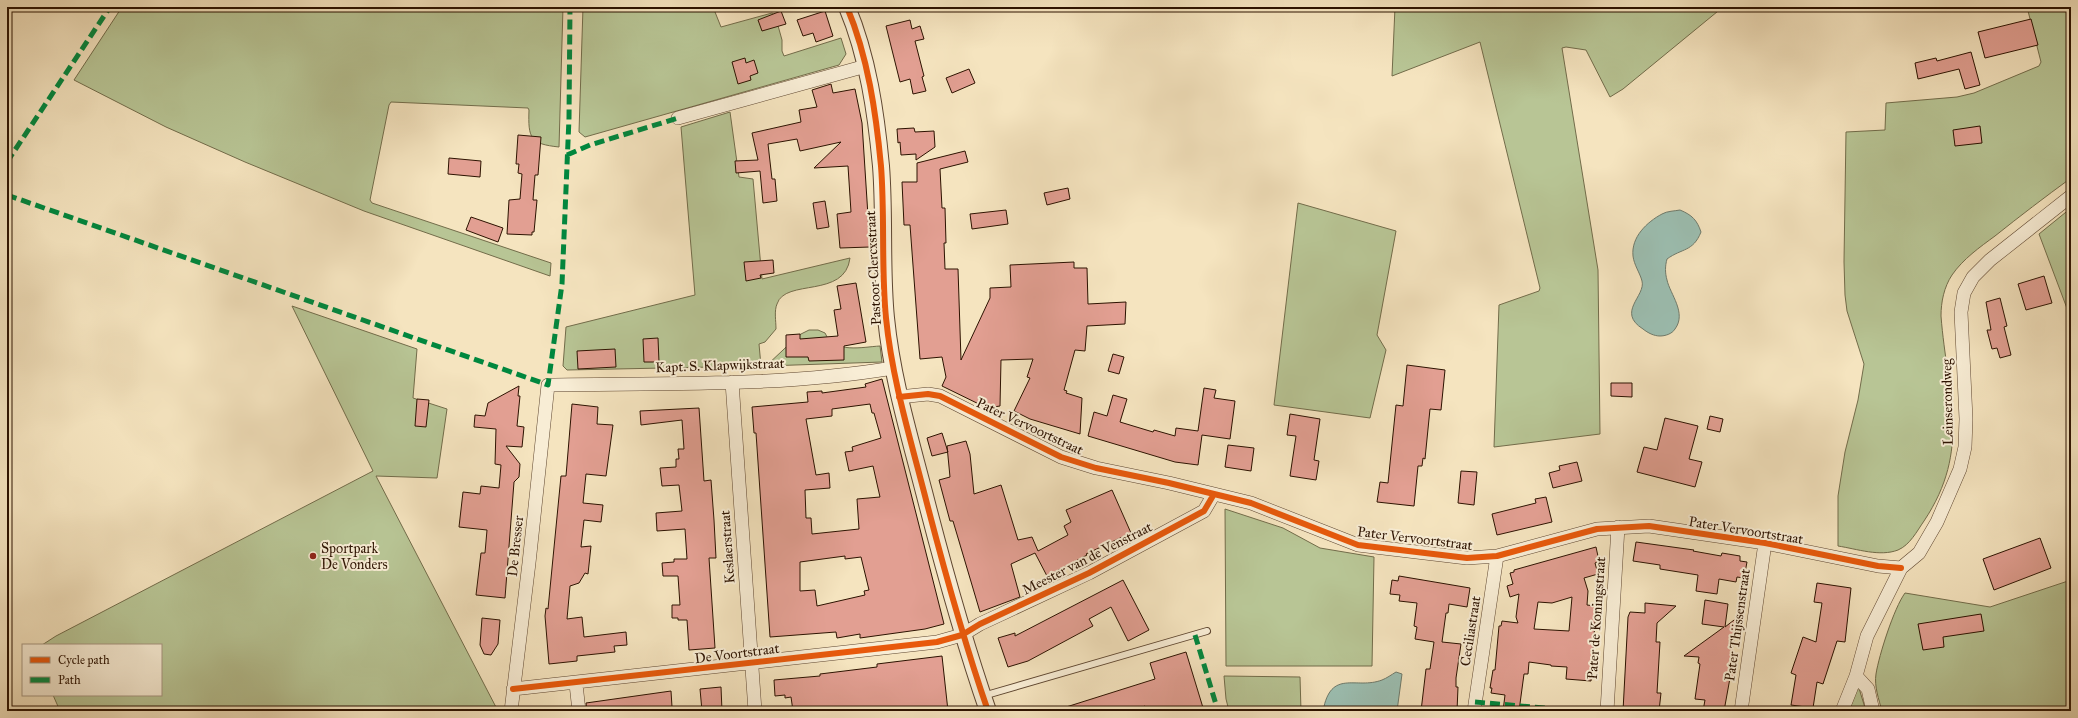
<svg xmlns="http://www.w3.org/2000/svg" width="2078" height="718" font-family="'IM FELL Great Primer',serif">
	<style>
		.green { fill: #b8c595; stroke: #726c4a }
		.water { fill: #9cbfb2; stroke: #6f7a6b }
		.building { fill: #e29f92; stroke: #2c1200; fill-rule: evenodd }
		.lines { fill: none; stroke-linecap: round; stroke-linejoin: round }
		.service-casing { stroke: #5e4630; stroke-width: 8 }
		.minor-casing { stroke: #5e4630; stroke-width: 14 }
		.tertiary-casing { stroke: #5e4630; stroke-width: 18 }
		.service { stroke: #f8edd5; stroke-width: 6 }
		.minor { stroke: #f8edd5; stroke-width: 13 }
		.tertiary { stroke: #f8edd5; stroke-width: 16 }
		.quiet { stroke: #00873e; stroke-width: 5; stroke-dasharray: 10 5; stroke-linecap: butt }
		.cycleway-casing { stroke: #f8edd5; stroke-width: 8 }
		.cycleway { stroke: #e8590c; stroke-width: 6 }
		.poi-dot { fill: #8f2418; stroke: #f8edd5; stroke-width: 1.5 }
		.labels { text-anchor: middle; stroke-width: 4; stroke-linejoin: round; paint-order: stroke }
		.street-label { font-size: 14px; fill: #2c1200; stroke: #f8edd5 }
		.poi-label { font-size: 14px; fill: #2c1200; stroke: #f8edd5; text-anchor: start }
	</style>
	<rect width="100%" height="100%" fill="#f5e4bf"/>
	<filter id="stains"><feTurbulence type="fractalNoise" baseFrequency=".005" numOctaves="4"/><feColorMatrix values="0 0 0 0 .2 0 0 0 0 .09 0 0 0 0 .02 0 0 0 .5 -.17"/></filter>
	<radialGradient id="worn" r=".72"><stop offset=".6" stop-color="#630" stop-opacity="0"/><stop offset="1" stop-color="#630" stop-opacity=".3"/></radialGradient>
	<path class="green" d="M122,7H563L559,147C530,144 528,138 529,110L528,108L391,102L389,105L370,200L372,203L551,263L550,276L364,211L245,162L166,127L74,80Z
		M583,7H713L721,27L772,13L775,15L782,40V51L784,56L841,38L846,54L839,65L585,137L579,132Z
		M1395,7H1723L1623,89L1610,97L1586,50L1566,47L1562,48L1598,270L1600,434L1494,447L1499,305L1539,291L1540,288L1480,42L1392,76Z
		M2027,7H2071V178C2045,197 2020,216 1995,236C1980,247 1963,259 1952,275C1944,287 1941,302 1941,316C1947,394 1972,449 1924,521C1917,531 1910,545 1898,550C1880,557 1857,549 1838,546V496L1845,452L1858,400L1864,364L1847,311L1845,295L1844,262L1846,132L1885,130L1886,103L1957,97L1974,93L2039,66L2041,62Z
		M730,112L739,177L753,179L762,279L850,258C845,299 785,278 777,304C774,311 776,321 776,329L765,342L759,344L761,366L567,370L563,366L566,327L695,295L681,127Z
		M1298,203L1396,231L1377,335L1386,350L1370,418L1274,405Z
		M2071,208V319L2039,234Z
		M292,306L417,349L413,398L447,409L437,478L376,476L498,711H60L53,695H161V645H42L56,636L373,471Z
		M809,330H818L825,333C834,354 862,347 880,346L882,362L766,366L799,335Z
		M1225,509L1283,528L1320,548L1374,557L1372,666H1226Z
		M2071,580V711H1882C1879,700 1874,686 1876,674C1879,655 1894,608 1905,593L1990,607Z
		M1224,676L1300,677L1301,711H1229L1226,699Z
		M1858,685L1866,711H1849Z"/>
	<path class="water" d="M1680,210C1692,215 1697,220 1701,232C1693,252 1682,248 1667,259C1665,266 1665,273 1667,280C1670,294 1687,313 1675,329C1672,334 1665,336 1660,336C1654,336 1648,333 1643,329C1616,312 1646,296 1642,281C1640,273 1634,265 1633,256C1631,237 1647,222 1662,214C1667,211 1675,211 1680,210Z
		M1396,672L1402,674L1397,711H1323C1331,668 1356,690 1382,680C1387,678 1391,675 1396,672Z"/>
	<path class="building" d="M781,11L786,24L762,31L758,20Z
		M825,11L833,36L816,42L813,33L803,36L797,20Z
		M2031,19L2038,45L1985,58L1978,32Z
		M910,20L912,29L920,26L924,39L915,41L924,76L922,77L926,91L913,94L910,79L900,82L886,26Z
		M1971,52L1980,85L1965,89L1959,69L1918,79L1915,63L1936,58L1937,61Z
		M745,58L746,63L754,60L758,73L750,76L751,80L738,84L732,62Z
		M969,69L975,83L952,93L946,78Z
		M831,84L833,93L855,89L862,123L870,247L840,248L837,214L851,212L848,166L814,168L841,142L800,151L797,139L768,144L772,179H775L777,201L763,203L760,171L736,173L735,161L758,160L752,133L801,122L799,110L817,107L812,90Z
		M1980,126L1982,143L1955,146L1953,130Z
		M914,128L915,132L934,131L935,147L916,160V154L901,155L900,142L898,143L897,129Z
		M518,135L541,137L538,175H535L533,200H537L534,232H532V235L507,234L509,200L520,199L522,174L518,173L519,164H516Z
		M965,151L968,162L940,169L942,208H945L946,243H944L945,269H958L961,360L990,298V288L1011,287L1010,265L1074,262V268H1087L1088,304L1126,302L1125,324L1087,326L1085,351L1075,350L1064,390L1067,391L1066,393L1082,398L1080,434L1030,419L1014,411L1030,378L1027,377L1033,359L1001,360L1000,406L987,408L942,386L946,377L942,357L920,359L910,225H904L902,182H917V163Z
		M449,158L481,161L480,177L448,174Z
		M1068,188L1070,199L1047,205L1044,193Z
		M825,201L829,227L817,229L813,203Z
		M1006,210L1008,224L972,229L970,214Z
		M471,217L503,228L498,242L466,230Z
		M773,260L774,273L760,275L761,278L746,281L744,262Z
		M2044,276L2052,303L2026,310L2018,284Z
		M856,283L866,342L844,346V360L809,361L808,357H786V335L800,334V339L838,336L834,310L841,309L837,286Z
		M2000,298L2007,326L2004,327L2011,355L2000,358L1997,348L1992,349L1987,330H1991L1986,302Z
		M658,338L659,362H644L643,339Z
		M615,349L616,367L578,369L577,351Z
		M1113,354L1124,357L1119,374L1108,371Z
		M1407,365L1445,370L1441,410L1430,409L1425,459L1423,458L1422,466H1418L1414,506L1377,502L1380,482L1388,483L1396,405L1403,406Z
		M882,379L944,624L925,629L860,638V634L837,638L836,632L770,637L756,433H754L752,407L808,402L807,392L822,391V393L866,387L865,384ZM870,404L872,413H874L881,438L852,447L853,451L845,452L849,471L873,466L880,497L857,499L859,529L812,534L811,518H806L805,490L830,488L829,473L816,475L806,419L832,416V409ZM845,556V559L861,557L869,590L864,591L865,595L817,606L815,590L800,591V562Z
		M1611,383H1632V397L1611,396Z
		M519,386L518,396H520L517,426L524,427L522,447L506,446L520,464L519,477L514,482L505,598L476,595L481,553H485L487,530L459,527L463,492L480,494L481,486L499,488L501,465L495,464L496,429L474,427L475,415L485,416L488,403Z
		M1204,388L1216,390L1214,398L1235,401L1230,439L1202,435L1198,465L1175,462L1088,436L1094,412L1107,416L1113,395L1127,399L1120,422L1153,432L1154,430L1175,436L1176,428L1198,431Z
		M417,399L429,400L426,427L415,426Z
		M572,404L598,407L597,424L613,425L606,476L586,474L583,503L603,505L601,522L584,520L581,547L591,546L588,574L585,573L579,583L570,586L567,619L582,617L584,637L626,632L627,645L614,646L615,652L577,656V661L549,664L545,616L546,608L548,609L561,476H566Z
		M699,408L704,481L711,480L714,520L716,558H709L715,648L689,650L687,620H678V618H672V605H680L678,576H663L662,563L674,562V559H687L685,529L657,531L656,513L682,511L679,485L662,486L660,468L676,467V459H679L678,449H684L682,420L641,425L640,411Z
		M1290,414L1320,419L1314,460L1319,461L1316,480L1290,476L1296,436L1287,435Z
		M1710,416L1723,419L1720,432L1707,429Z
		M1665,418L1698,426L1689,459L1702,462L1695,487L1637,472L1644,447L1657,450Z
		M942,433L948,452L932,456L927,438Z
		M966,441L970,454L974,494L1001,485L1018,540L1032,537L1038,551L1068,535L1064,526L1071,522L1066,510L1112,490L1131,533L1086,554L1087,555L1047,576L1035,553L1011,564L1020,597L980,612L953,521H950L939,480L950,477L947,446Z
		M1228,445L1254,448L1251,471L1225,467Z
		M1577,462L1582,481L1553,488L1549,473L1560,470L1559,466Z
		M1461,471L1477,472L1474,505L1458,503Z
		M1546,497L1552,522L1497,535L1492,514L1536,503L1535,499Z
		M2040,538L2051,568L1994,590L1983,559Z
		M1636,542L1694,550L1693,551L1721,556L1722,553L1740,556V561L1747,562L1744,578L1737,577L1736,582L1719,579L1717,594L1696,591L1698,575L1660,569V565L1633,561Z
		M1596,547L1599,561L1595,563L1598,574L1584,578L1588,591L1587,605L1596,606L1591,681L1566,679L1567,667L1551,666V665L1529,662L1528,674H1524L1519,711H1503L1505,695L1491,693L1492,688H1490L1493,670H1495L1499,626H1501L1502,621L1518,623L1516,617L1519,594L1510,597L1507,586L1513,584L1510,573L1514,572V570ZM1572,597L1569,631L1534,629L1538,602L1552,603Z
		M1399,576L1470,588L1467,607L1449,604L1448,613H1446L1442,642L1461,644L1456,678V687H1458L1457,711H1421L1426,669H1430L1434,642L1415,639L1417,627L1414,626L1417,603L1399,601L1400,595L1390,594L1392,580L1398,581Z
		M1123,580L1149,630L1128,641L1111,607L1089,619L1093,626L1028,661L1008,667L998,638L1015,633V636Z
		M1817,583L1851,588L1845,642L1837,641L1823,684L1817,682L1813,708L1791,705L1796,675L1791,673L1803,637L1816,642L1822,603L1814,602Z
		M1705,600L1728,604L1725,627L1738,617L1729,668L1736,675L1730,678L1724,711H1703L1705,700L1695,699L1700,664L1698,663L1699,657L1684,656L1724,627L1702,624Z
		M1645,603L1676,606L1657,623L1656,642H1660L1657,693H1661L1659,711H1623L1628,617L1630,612L1645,613Z
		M1981,614L1984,631L1943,637L1944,647L1923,650L1918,624Z
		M482,618L500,620L498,644L491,655L484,654L480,645Z
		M1186,652L1204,711H1146L1145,706L1130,711H1063V708L1155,679L1150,663Z
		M942,656L948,711H845V708L793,711L791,697L785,698V695L775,696L774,680L820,676V674L877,667V664Z
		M721,687L722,711H702L700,689Z
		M671,691L672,707L655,709V711H587L586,703Z"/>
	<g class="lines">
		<defs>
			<path id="service" d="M983,696L1207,631"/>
			<path id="minor" d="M678,118L866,66
				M732,382L755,711
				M899,397L928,394L940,396L1061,457L1096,468L1169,483L1251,503L1358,545L1467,558L1497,556L1597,529L1649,526L1765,543L1878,566L1901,568
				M1856,676L1868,689L1873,711
				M576,684L579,711
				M513,689L937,642L962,635L980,624L1089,573L1204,511L1214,494
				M511,711L529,563L548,385C663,383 779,387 893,368
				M1474,711L1497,556
				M1607,711L1618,527
				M1741,711L1765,543
				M1842,711L1856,676L1867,636L1901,568L1919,553L1937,522L1960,469L1965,447L1966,419L1961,312L1964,293L1973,277L1990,260L2071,196"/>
			<path id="tertiary" d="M847,7C868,57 876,113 881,166C885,217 881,268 886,318C892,378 909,434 924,492C943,566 963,639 988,711"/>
		</defs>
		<use href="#service" class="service-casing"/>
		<use href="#minor" class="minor-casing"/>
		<use href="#tertiary" class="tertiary-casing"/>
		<use href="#service" class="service"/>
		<use href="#minor" class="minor"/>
		<use href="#tertiary" class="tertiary"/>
		<path class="quiet" d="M567,155L590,145L678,118
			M7,162L110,7
			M7,195L548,385L562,284L569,118L570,7
			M1195,635L1218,711
			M1475,702L1578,711"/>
		<defs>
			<path id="cycleway" d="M847,7C868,57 876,113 881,166C885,217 881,268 886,318C892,378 909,434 924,492C943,566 963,639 988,711
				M899,397L928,394L940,396L1061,457L1096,468L1169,483L1251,503L1358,545L1467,558L1497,556L1597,529L1649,526L1765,543L1878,566L1901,568
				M513,689L937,642L962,635L980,624L1089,573L1204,511L1214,494"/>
		</defs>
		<use href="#cycleway" class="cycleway-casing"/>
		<use href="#cycleway" class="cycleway"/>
	</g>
	<circle class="poi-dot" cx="313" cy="556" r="4"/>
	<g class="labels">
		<g class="street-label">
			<text transform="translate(873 268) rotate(-93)" y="5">Pastoor Clercxstraat</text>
			<text transform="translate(720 365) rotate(-2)" y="5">Kapt. S. Klapwijkstraat</text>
			<text transform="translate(1947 402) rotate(-91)" y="5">Leinserondweg</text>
			<text transform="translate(1030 426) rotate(25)" y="5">Pater Vervoortstraat</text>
			<text transform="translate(1746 530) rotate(9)" y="5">Pater Vervoortstraat</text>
			<text transform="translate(1415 538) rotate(7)" y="5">Pater Vervoortstraat</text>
			<text transform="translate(515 546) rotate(-84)" y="5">De Bresser</text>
			<text transform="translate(727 547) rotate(-94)" y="5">Keslaerstraat</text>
			<text transform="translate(1087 558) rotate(-27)" y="5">Meester van de Venstraat</text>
			<text transform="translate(1596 618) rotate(-86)" y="5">Pater de Koningstraat</text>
			<text transform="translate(1737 625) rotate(-82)" y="5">Pater Thijssenstraat</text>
			<text transform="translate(1470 631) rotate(-81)" y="5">Ceciliastraat</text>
			<text transform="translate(737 653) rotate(-7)" y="5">De Voortstraat</text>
		</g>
		<g class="poi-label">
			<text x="321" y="553">Sportpark<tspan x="321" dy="16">De Vonders</tspan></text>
		</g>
	</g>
	<rect width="2078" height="718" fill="none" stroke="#f5e4bf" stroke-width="24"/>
	<rect x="8" y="8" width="2062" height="702" fill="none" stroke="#2c1200" stroke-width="2"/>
	<rect x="12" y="12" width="2054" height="694" fill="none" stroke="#2c1200"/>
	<rect x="22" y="644" width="140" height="52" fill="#f8edd5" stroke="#a69580"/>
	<rect x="30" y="657" width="20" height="6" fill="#e8590c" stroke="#a69580"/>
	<text x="58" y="664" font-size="12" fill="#2c1200">Cycle path</text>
	<rect x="30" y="677" width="20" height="6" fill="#00873e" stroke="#a69580"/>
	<text x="58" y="684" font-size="12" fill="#2c1200">Path</text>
	<rect width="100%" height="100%" filter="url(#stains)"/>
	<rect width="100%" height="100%" fill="url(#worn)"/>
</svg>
